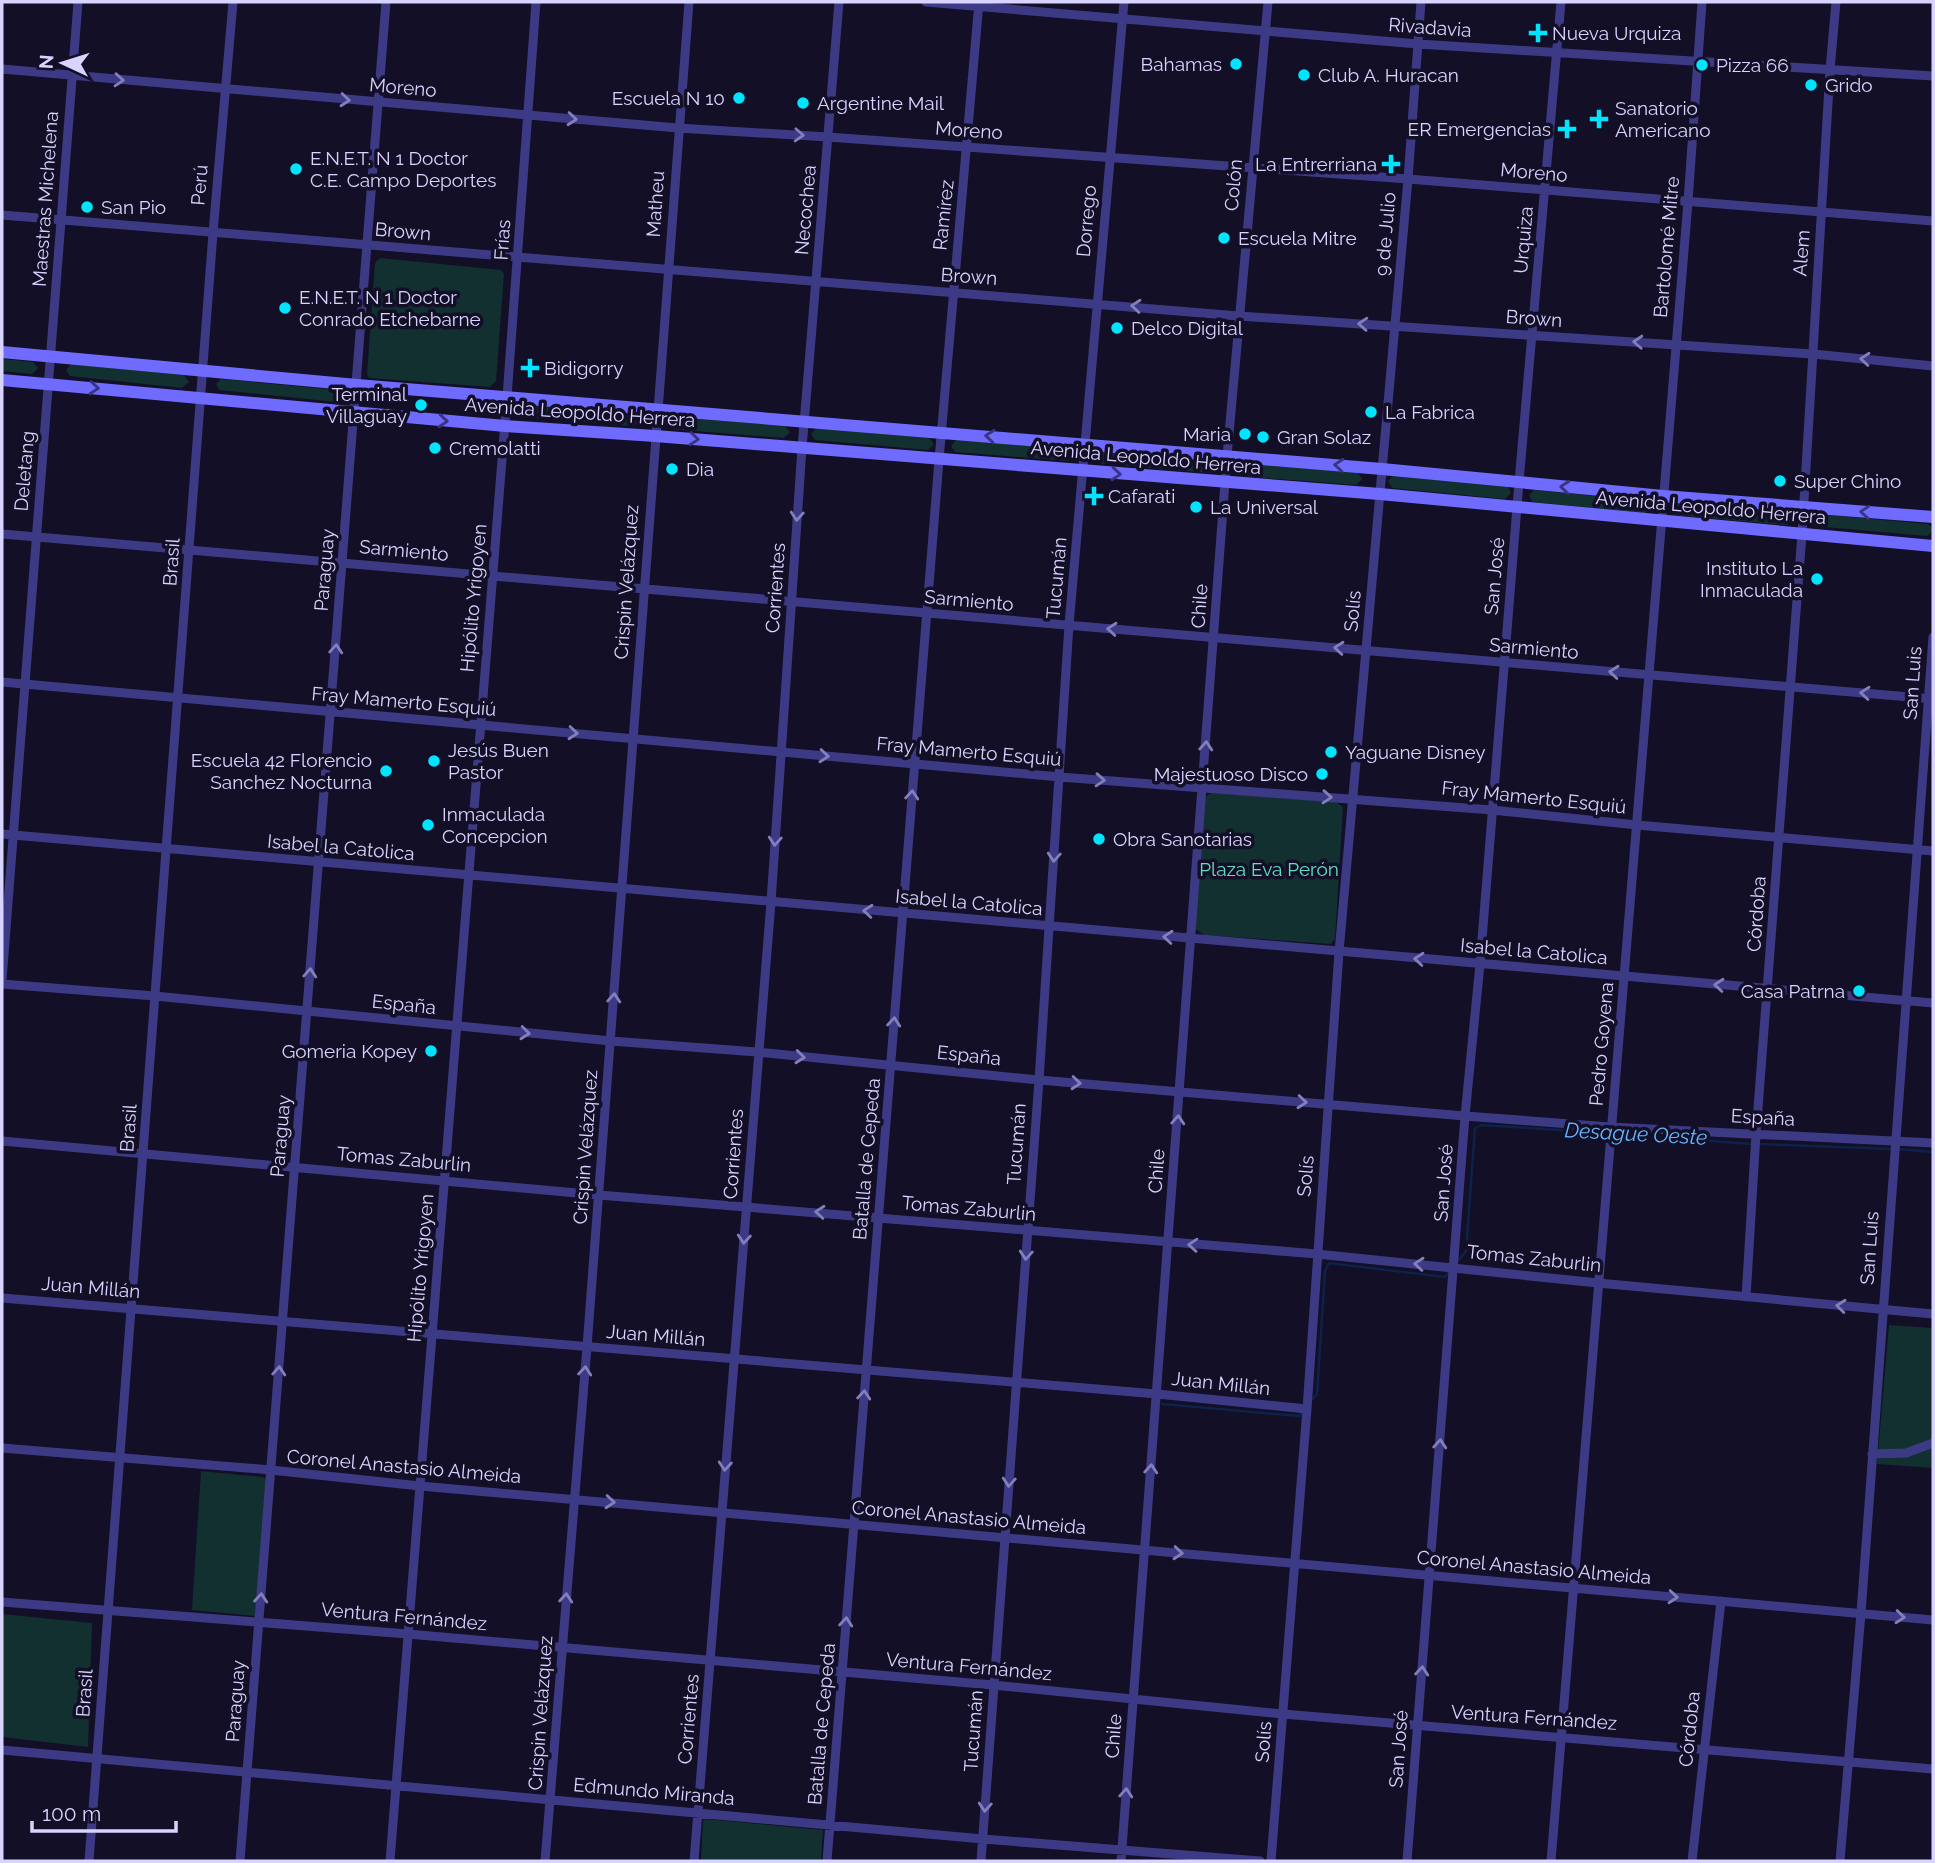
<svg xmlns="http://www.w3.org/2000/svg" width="1935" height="1863" font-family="Raleway,sans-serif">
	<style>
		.green { fill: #12302f }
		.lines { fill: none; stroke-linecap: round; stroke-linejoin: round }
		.stream { stroke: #0c2248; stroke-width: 2.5 }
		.street { stroke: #3d3a85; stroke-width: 9 }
		.secondary { stroke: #6f6bff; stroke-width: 12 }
		.oneway { stroke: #837fbc }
		.oneway2 { stroke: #38347d }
		.poi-dot { fill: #00e5ff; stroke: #130f26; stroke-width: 2.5 }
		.labels { text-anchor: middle; stroke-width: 7; stroke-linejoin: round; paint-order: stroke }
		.street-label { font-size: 19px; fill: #d9d4ff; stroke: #130f26 }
		.poi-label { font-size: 19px; fill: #d9d4ff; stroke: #130f26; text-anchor: start }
		.park-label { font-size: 19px; fill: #5fe0c0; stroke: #130f26 }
		.water-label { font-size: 21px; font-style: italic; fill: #62b6ff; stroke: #130f26 }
	</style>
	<rect width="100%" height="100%" fill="#130f26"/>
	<path class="green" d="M380,258L501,270L504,274L496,381L490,387L369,378L367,374L375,263Z
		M2,359L33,362L38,368L32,374L2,371Z
		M71,364L184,375L189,382L182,388L70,376L66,370Z
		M221,379L337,390L343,397L336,402L219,390L216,384Z
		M522,405L635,414L640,421L634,426L521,417L517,411Z
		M672,417L785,426L790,432L784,438L671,429L667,423Z
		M816,428L929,438L934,444L928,450L815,440L811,434Z
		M956,440L1070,449L1074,455L1068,461L955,452L951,446Z
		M1098,452L1210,461L1216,468L1209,473L1096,463L1093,457Z
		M1244,464L1357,472L1362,479L1356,485L1243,476L1239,470Z
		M1393,476L1508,487L1511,493L1505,499L1392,488L1388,481Z
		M1534,490L1646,501L1651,508L1645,513L1532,502L1529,495Z
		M1675,503L1788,512L1793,519L1787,525L1674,515L1670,509Z
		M1816,514L1928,524L1933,528V531L1927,536L1814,526L1811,520Z
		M1211,793L1336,802L1343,807L1335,939L1331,944L1205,935L1195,929L1204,798Z
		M1889,1325L1933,1328V1468L1877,1464Z
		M201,1471L262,1477L266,1479L255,1616L192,1610Z
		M2,1614L92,1623L88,1747L2,1737Z
		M706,1819L823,1830L821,1861H701L703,1820Z"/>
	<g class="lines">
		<path class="stream" d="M1615,1134L1752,1144
			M1758,1144L1892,1149
			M1898,1149L1933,1152
			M1459,1260L1466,1251L1475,1128L1481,1125L1609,1133
			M1311,1401L1317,1394L1325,1271L1329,1263L1445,1277L1449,1272
			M1162,1404L1299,1416L1303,1412"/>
		<path class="street" d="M926,2L1418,44L1933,76
			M2,69L678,128L828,137L1408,179L1933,221
			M2,215L1239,316L1813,354L1933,366
			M2,534L1933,699
			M2,682L1060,777L1492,810L1637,825L1933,851
			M2,834L1933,1003
			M2,980L78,2
			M2,984L155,996L611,1041L757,1052L1039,1080L1465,1116L1610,1127L1933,1143
			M2,1141L599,1195L1317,1254L1598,1283L1933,1314
			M1746,1297L1756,1134L1802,534L1830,70L1836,2
			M2,1298L1157,1394L1307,1409
			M2,1448L271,1470L420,1486L1933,1620
			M1872,1454L1906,1453L1933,1443
			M2,1602L408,1634L993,1685L1283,1714L1933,1769
			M2,1750L983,1839L1260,1861
			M89,1861L213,233L233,2
			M240,1861L386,2
			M390,1861L507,397L536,2
			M545,1861L587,1347L689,2
			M694,1861L771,902L802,448L839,2
			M827,1861L939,460L979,2
			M981,1861L1039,1080L1069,625L1124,2
			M1121,1861L1227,456L1268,2
			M1271,1861L1307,1409L1339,952L1408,179L1421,2
			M1407,1861L1465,1116L1480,964L1519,482L1561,2
			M1551,1861L1688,202L1702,2
			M1692,1861L1721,1601
			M1840,1861L1861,1613L1933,637"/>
		<path class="secondary" d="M2,352L357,385L1382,469L1663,496L1933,517
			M2,380L505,426L655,436L1380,494L1933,546"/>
	</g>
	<defs><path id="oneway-chevron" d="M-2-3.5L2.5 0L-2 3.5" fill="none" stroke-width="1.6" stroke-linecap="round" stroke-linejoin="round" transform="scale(1.75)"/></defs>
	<g class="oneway">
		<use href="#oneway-chevron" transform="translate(119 80) rotate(4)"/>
		<use href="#oneway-chevron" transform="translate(345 100) rotate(5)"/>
		<use href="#oneway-chevron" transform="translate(572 119) rotate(5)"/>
		<use href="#oneway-chevron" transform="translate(799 135) rotate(3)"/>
		<use href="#oneway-chevron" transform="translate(1136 306) rotate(-175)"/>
		<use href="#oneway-chevron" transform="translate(1363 324) rotate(-176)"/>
		<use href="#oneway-chevron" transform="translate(1638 342) rotate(-177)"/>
		<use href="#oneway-chevron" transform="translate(1865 359) rotate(-175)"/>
		<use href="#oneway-chevron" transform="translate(797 516) rotate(94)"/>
		<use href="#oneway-chevron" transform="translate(1112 629) rotate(-175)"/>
		<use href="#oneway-chevron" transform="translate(1339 648) rotate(-175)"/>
		<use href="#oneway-chevron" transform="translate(336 649) rotate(-86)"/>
		<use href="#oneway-chevron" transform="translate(1614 672) rotate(-175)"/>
		<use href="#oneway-chevron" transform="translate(1865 693) rotate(-175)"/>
		<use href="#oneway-chevron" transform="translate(573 733) rotate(5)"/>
		<use href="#oneway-chevron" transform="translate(1206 746) rotate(-86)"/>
		<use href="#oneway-chevron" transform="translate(824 756) rotate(5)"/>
		<use href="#oneway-chevron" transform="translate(1100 780) rotate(4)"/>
		<use href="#oneway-chevron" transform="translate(912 795) rotate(-85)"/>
		<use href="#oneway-chevron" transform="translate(1327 797) rotate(4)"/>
		<use href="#oneway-chevron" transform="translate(775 841) rotate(94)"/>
		<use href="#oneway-chevron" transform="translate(1054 857) rotate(94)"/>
		<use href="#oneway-chevron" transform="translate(868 911) rotate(-175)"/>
		<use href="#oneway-chevron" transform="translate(1168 937) rotate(-175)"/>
		<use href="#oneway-chevron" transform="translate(1419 959) rotate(-175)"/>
		<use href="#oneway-chevron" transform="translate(310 973) rotate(-86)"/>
		<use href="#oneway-chevron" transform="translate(1719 985) rotate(-175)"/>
		<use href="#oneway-chevron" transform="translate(614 998) rotate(-86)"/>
		<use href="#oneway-chevron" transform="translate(894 1022) rotate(-85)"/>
		<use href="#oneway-chevron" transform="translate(525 1033) rotate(6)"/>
		<use href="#oneway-chevron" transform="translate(800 1057) rotate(6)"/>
		<use href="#oneway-chevron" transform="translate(1076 1083) rotate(5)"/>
		<use href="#oneway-chevron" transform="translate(1302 1102) rotate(5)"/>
		<use href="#oneway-chevron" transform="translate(1178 1120) rotate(-86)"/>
		<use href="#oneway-chevron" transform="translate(820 1212) rotate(-175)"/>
		<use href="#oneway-chevron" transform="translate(744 1239) rotate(95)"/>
		<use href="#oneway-chevron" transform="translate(1193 1245) rotate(-176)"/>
		<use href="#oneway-chevron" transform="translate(1026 1255) rotate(94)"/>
		<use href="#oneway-chevron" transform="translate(1419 1264) rotate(-175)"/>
		<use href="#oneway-chevron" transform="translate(1841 1306) rotate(-174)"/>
		<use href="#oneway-chevron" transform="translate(279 1371) rotate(-86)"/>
		<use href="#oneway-chevron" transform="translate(585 1371) rotate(-85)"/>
		<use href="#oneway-chevron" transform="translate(864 1395) rotate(-85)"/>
		<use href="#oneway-chevron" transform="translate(1440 1444) rotate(-86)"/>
		<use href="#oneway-chevron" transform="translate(725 1466) rotate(95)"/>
		<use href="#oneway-chevron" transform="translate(1151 1469) rotate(-86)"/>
		<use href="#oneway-chevron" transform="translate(1009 1482) rotate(94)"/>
		<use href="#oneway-chevron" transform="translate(610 1502) rotate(5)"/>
		<use href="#oneway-chevron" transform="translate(1178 1553) rotate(5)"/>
		<use href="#oneway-chevron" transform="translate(1673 1597) rotate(5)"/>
		<use href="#oneway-chevron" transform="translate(261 1598) rotate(-85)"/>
		<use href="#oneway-chevron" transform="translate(566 1598) rotate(-85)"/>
		<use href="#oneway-chevron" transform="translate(1900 1617) rotate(5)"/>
		<use href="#oneway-chevron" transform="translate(846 1622) rotate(-85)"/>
		<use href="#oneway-chevron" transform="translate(1422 1671) rotate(-85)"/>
		<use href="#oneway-chevron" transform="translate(1126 1793) rotate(-86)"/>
		<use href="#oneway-chevron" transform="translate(985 1807) rotate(94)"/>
	</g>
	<g class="oneway2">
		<use href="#oneway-chevron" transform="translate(94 388) rotate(5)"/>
		<use href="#oneway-chevron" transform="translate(443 421) rotate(5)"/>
		<use href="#oneway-chevron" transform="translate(990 436) rotate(-175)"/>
		<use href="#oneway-chevron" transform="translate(694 439) rotate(5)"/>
		<use href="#oneway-chevron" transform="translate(1339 465) rotate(-175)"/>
		<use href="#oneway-chevron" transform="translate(1116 474) rotate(5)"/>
		<use href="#oneway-chevron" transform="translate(1565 487) rotate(-175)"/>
		<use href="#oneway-chevron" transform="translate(1865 512) rotate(-176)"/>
	</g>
	<g class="poi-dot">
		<path d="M1534.5 22.5h7v7h7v7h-7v7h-7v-7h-7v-7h7z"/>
		<circle cx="1236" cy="64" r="7"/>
		<circle cx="1702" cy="65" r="7"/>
		<circle cx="1304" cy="75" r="7"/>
		<circle cx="1811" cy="85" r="7"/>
		<circle cx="739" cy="98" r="7"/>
		<circle cx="803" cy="103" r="7"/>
		<path d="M1595.5 108.5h7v7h7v7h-7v7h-7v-7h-7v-7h7z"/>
		<path d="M1563.5 118.5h7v7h7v7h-7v7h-7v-7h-7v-7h7z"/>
		<path d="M1387.5 153.5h7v7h7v7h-7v7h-7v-7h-7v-7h7z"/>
		<circle cx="296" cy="169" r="7"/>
		<circle cx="87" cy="207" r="7"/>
		<circle cx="1224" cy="238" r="7"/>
		<circle cx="285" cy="308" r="7"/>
		<circle cx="1117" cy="328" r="7"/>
		<path d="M526.5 357.5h7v7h7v7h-7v7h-7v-7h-7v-7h7z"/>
		<circle cx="421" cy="405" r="7"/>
		<circle cx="1371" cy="412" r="7"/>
		<circle cx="1245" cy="434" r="7"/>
		<circle cx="1263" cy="437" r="7"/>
		<circle cx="435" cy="448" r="7"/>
		<circle cx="672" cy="469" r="7"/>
		<circle cx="1780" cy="481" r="7"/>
		<path d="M1090.5 485.5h7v7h7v7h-7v7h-7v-7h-7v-7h7z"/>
		<circle cx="1196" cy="507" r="7"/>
		<circle cx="1817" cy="579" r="7"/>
		<circle cx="1331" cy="752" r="7"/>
		<circle cx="434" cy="761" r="7"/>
		<circle cx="386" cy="771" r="7"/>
		<circle cx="1322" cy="774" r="7"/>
		<circle cx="428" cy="825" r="7"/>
		<circle cx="1099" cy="839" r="7"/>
		<circle cx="1859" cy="991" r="7"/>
		<circle cx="431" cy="1051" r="7"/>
	</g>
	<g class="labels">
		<g class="street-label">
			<text transform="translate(1430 27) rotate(4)" y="7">Rivadavia</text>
			<text transform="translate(403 87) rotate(5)" y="7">Moreno</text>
			<text transform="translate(969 130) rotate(4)" y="7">Moreno</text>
			<text transform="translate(1534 172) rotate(5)" y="7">Moreno</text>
			<text transform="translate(199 185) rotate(-85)" y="7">Perú</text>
			<text transform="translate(1233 185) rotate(-85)" y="7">Colón</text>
			<text transform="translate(45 199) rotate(-86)" y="7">Maestras Michelena</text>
			<text transform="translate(655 204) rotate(-86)" y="7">Matheu</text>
			<text transform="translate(805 210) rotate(-85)" y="7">Necochea</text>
			<text transform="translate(943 215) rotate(-84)" y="7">Ramírez</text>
			<text transform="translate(1086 221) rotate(-85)" y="7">Dorrego</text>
			<text transform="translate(403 231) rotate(5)" y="7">Brown</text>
			<text transform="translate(1385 234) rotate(-85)" y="7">9 de Julio</text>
			<text transform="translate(502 240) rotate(-86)" y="7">Frías</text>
			<text transform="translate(1523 240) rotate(-85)" y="7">Urquiza</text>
			<text transform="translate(1666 247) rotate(-85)" y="7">Bartolomé Mitre</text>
			<text transform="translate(1801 253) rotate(-86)" y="7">Alem</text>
			<text transform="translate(969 276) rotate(4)" y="7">Brown</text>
			<text transform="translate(1534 318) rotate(4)" y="7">Brown</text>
			<text transform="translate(580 412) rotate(4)" y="7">Avenida Leopoldo Herrera</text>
			<text transform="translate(1146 457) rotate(5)" y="7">Avenida Leopoldo Herrera</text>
			<text transform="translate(24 471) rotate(-85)" y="7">Deletang</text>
			<text transform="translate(1711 507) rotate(5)" y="7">Avenida Leopoldo Herrera</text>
			<text transform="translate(404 550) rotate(5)" y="7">Sarmiento</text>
			<text transform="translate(171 562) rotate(-86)" y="7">Brasil</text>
			<text transform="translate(324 570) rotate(-85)" y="7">Paraguay</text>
			<text transform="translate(1494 576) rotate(-85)" y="7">San José</text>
			<text transform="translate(1056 578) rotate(-85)" y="7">Tucumán</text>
			<text transform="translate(626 582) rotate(-86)" y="7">Crispin Velázquez</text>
			<text transform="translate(775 588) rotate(-86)" y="7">Corrientes</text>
			<text transform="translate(473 598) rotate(-85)" y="7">Hipólito Yrigoyen</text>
			<text transform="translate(969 600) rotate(5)" y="7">Sarmiento</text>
			<text transform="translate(1199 606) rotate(-86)" y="7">Chile</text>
			<text transform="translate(1352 611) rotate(-85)" y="7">Solís</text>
			<text transform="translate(1534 648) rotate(5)" y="7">Sarmiento</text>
			<text transform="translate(1912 683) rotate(-86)" y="7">San Luis</text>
			<text transform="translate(404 701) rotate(5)" y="7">Fray Mamerto Esquiú</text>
			<text transform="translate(969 751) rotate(5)" y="7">Fray Mamerto Esquiú</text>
			<text transform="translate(1534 797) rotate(6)" y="7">Fray Mamerto Esquiú</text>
			<text transform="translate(341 847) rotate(5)" y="7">Isabel la Catolica</text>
			<text transform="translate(969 902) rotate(5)" y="7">Isabel la Catolica</text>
			<text transform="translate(1756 914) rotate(-86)" y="7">Córdoba</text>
			<text transform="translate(1534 951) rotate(5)" y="7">Isabel la Catolica</text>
			<text transform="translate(404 1004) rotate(6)" y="7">España</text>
			<text transform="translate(1601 1044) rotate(-85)" y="7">Pedro Goyena</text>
			<text transform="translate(969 1055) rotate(6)" y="7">España</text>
			<text transform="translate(1763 1117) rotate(3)" y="7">España</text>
			<text transform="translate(128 1128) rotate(-86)" y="7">Brasil</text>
			<text transform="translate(280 1136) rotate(-85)" y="7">Paraguay</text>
			<text transform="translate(1016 1144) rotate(-86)" y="7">Tucumán</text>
			<text transform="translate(585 1147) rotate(-86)" y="7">Crispin Velázquez</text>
			<text transform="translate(733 1154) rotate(-86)" y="7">Corrientes</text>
			<text transform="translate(404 1159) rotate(5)" y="7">Tomas Zaburlin</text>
			<text transform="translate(866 1159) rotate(-85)" y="7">Batalla de Cepeda</text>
			<text transform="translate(1156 1171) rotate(-86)" y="7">Chile</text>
			<text transform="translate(1305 1176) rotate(-85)" y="7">Solís</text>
			<text transform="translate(1443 1183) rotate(-86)" y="7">San José</text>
			<text transform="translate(969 1208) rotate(5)" y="7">Tomas Zaburlin</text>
			<text transform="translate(1869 1248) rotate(-86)" y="7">San Luis</text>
			<text transform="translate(1534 1258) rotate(6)" y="7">Tomas Zaburlin</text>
			<text transform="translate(420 1268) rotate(-85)" y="7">Hipólito Yrigoyen</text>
			<text transform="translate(91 1287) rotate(5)" y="7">Juan Millán</text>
			<text transform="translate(656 1335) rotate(5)" y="7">Juan Millán</text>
			<text transform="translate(1221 1383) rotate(6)" y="7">Juan Millán</text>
			<text transform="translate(404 1466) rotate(5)" y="7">Coronel Anastasio Almeida</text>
			<text transform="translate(969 1517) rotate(5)" y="7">Coronel Anastasio Almeida</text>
			<text transform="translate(1534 1567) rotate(5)" y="7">Coronel Anastasio Almeida</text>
			<text transform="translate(404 1616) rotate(5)" y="7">Ventura Fernández</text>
			<text transform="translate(969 1666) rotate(5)" y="7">Ventura Fernández</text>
			<text transform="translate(84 1693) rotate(-86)" y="7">Brasil</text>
			<text transform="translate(235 1701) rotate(-86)" y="7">Paraguay</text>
			<text transform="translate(540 1713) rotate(-86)" y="7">Crispin Velázquez</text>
			<text transform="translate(1534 1717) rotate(4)" y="7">Ventura Fernández</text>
			<text transform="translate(688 1719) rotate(-85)" y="7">Corrientes</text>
			<text transform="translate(821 1724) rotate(-85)" y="7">Batalla de Cepeda</text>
			<text transform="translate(1689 1729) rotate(-84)" y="7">Córdoba</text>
			<text transform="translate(973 1731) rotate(-86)" y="7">Tucumán</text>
			<text transform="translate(1113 1736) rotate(-86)" y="7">Chile</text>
			<text transform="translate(1263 1742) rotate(-86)" y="7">Solís</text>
			<text transform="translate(1398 1749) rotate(-86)" y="7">San José</text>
			<text transform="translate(654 1791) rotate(5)" y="7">Edmundo Miranda</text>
		</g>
		<g class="poi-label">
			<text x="1552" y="40">Nueva Urquiza</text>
			<text x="1222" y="71" text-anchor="end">Bahamas</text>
			<text x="1716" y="72">Pizza 66</text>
			<text x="1318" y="82">Club A. Huracan</text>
			<text x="1825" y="92">Grido</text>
			<text x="725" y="105" text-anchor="end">Escuela N 10</text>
			<text x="817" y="110">Argentine Mail</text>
			<text x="1615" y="115">Sanatorio<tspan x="1615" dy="22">Americano</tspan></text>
			<text x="1551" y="136" text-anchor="end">ER Emergencias</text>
			<text x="310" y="165">E.N.E.T. N 1 Doctor<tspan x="310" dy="22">C.E. Campo Deportes</tspan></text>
			<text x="1377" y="171" text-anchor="end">La Entrerriana</text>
			<text x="101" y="214">San Pio</text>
			<text x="1238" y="245">Escuela Mitre</text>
			<text x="299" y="304">E.N.E.T. N 1 Doctor<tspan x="299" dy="22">Conrado Etchebarne</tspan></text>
			<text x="1131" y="335">Delco Digital</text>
			<text x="544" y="375">Bidigorry</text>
			<text x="407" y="401" text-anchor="end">Terminal<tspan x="407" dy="22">Villaguay</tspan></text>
			<text x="1385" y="419">La Fabrica</text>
			<text x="1231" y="441" text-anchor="end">Maria</text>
			<text x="1277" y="444">Gran Solaz</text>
			<text x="449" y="455">Cremolatti</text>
			<text x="686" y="476">Dia</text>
			<text x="1794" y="488">Super Chino</text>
			<text x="1108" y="503">Cafarati</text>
			<text x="1210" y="514">La Universal</text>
			<text x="1803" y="575" text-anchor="end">Instituto La<tspan x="1803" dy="22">Inmaculada</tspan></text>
			<text x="448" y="757">Jesús Buen<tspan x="448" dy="22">Pastor</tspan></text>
			<text x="1345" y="759">Yaguane Disney</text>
			<text x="372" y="767" text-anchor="end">Escuela 42 Florencio<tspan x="372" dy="22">Sanchez Nocturna</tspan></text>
			<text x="1308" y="781" text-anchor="end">Majestuoso Disco</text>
			<text x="442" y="821">Inmaculada<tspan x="442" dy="22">Concepcion</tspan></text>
			<text x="1113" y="846">Obra Sanotarias</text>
			<text x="1845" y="998" text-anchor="end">Casa Patrna</text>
			<text x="417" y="1058" text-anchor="end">Gomeria Kopey</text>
		</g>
		<g class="park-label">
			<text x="1269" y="876">Plaza Eva Perón</text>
		</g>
		<g class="water-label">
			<text transform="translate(1636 1134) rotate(3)" y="7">Desague Oeste</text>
		</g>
	</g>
	<rect width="1935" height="1863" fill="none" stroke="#d9d4ff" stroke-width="7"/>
	<g transform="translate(63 63) rotate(274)" stroke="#130f26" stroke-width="5" paint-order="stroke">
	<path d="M0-5L12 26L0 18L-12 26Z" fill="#d9d4ff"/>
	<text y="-10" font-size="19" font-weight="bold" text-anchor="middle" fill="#d9d4ff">N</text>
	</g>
	<path d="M32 1821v10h144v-10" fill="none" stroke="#d9d4ff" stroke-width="3.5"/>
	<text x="42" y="1821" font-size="21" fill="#d9d4ff" stroke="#130f26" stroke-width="5" paint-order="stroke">100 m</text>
</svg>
